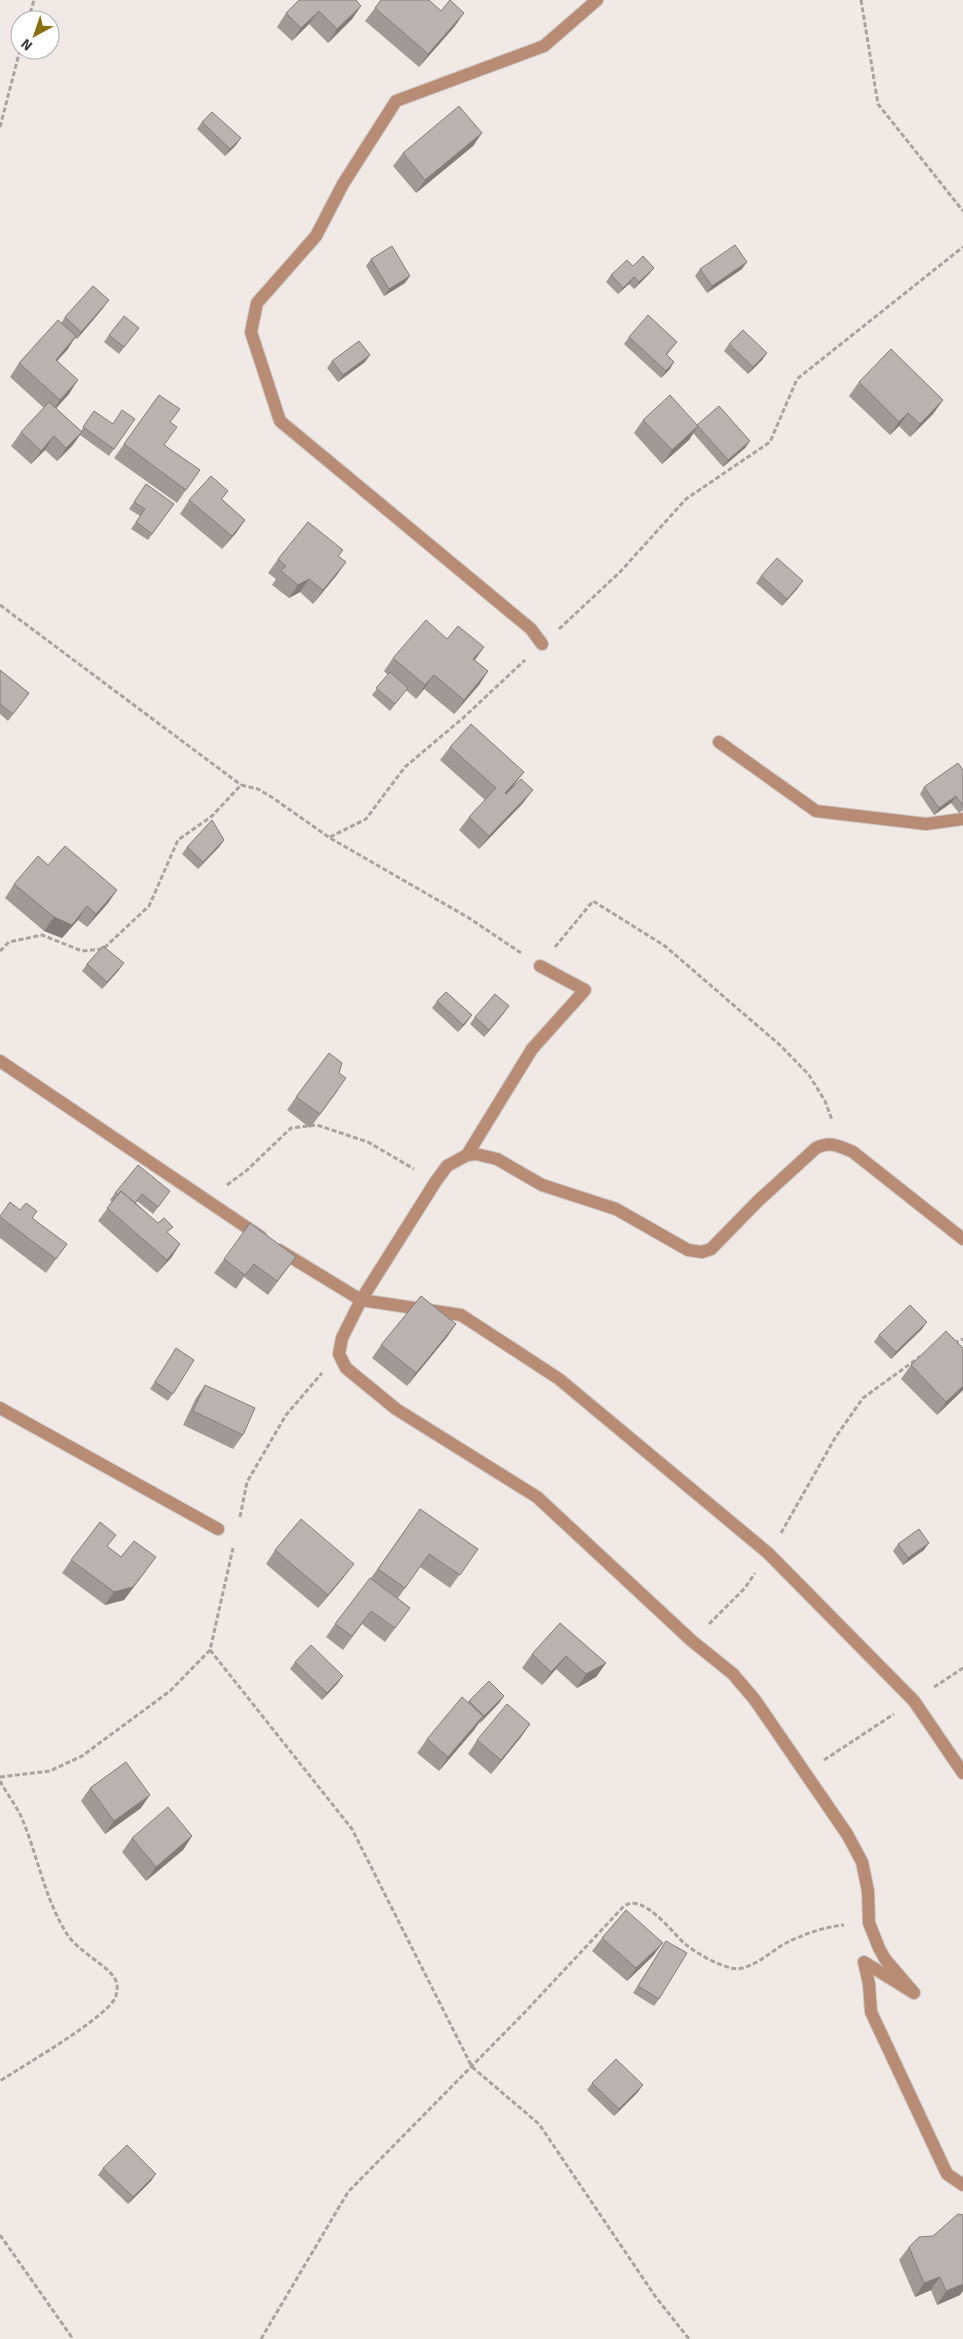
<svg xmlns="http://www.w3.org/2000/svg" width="963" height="2339" font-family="Signika,sans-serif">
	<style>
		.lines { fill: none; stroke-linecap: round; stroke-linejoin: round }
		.minor-casing { stroke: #ccc6c3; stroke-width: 14 }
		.path { stroke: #a8a2a0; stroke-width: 3; stroke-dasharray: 5 2.5; stroke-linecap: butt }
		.minor { stroke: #b88c74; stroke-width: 12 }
		.wall { fill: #9f9997 }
		.shaded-wall { fill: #827d7b }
		.building { fill: #b9b2b0; stroke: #827d7b }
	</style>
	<rect width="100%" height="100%" fill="#f0e9e6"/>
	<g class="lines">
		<defs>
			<path id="minor" d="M542,644L531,629L280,421L251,332L257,303L316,236L343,184L396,101L544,46L597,0
				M719,742L816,811L926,824L963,819
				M0,1061L261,1237
				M467,1155L532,1049L585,990L540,966
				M963,1239L853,1152C840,1146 830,1141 816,1148L759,1200L711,1249L702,1252L688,1250L616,1209L542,1185L497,1159L476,1154L467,1155L447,1166L436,1181L361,1300L342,1338L339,1354L346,1368L396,1409L537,1497L692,1641L733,1674L755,1700L847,1834L862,1862L868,1891L869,1923L879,1948L885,1959L914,1993L864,1962L869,1984L871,2012L947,2174L963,2185
				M279,1250L361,1300L461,1315L559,1379L768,1553L914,1701L963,1773
				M0,1408L218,1529"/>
		</defs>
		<use href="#minor" class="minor-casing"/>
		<path class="path" d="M861,0L878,104L963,211
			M28,20L34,0
			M0,127L20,50
			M0,605L241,785
			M559,629L620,572L686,499L770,442L797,379L963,247
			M330,837L366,819L405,767L463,718L525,660
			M555,947L593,901L665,946L781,1046L809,1075L825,1101L832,1120
			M0,951L9,942L42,935L82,951L103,949L149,906L178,840L212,816L241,785L258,789L273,798L330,838L469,918L521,953
			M227,1185L246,1171L291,1128L317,1125L368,1142L414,1169
			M954,1343L963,1339
			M240,1517L247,1482L286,1415L322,1373
			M781,1533L835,1438L863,1398L921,1356
			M709,1624L745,1588L755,1573
			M210,1650L352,1829L472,2067L539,2124L655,2296L689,2339
			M934,1687L963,1668
			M824,1760L894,1714
			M0,1777L50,1771L82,1756L170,1691L210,1650L233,1548
			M0,1781C6,1792 14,1803 20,1814C37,1852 44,1898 67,1934C78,1952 110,1966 116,1981C118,1986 117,1991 116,1996C110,2016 21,2067 0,2081
			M0,2235L73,2339
			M261,2339L348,2192L525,2012L624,1906C643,1893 671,1931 684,1943C696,1953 715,1964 731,1968C749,1973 771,1951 786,1943C804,1934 824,1927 844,1925"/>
		<use href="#minor" class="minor"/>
	</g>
	<path class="wall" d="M356,0L361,6L352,19L328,43L309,24L292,41L277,27L286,13Z
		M381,0H430V1L455,26L419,67L365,21L375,8Z
		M202,122L236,145L225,156L197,129Z
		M482,133L473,146L416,193L393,166L403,153Z
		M371,259L405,283L384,296L366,266Z
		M633,266L654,268L649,274L634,289L629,284L618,294L606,282L611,275Z
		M700,269H742L707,293L695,276Z
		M104,307L77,339L75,338L67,350L57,361L69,394L56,408L81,431L94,411L113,424L135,419L109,456L80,435L72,446L57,461L45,450L31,464L11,446L21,432L44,408L10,377L19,363L61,323L65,317Z
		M139,328L119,354L104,342L109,335Z
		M629,337L677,342L667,355L670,369L661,378L624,344Z
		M729,344L767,353L762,360L748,374L724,351Z
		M332,361L365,362L338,382L327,368Z
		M859,382L943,400L933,414L910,437L899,426L890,435L849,396Z
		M159,395L171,422L164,445L200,470L177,503L114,458Z
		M643,420L697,425L750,441L745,448L723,467L693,433L689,440L662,464L634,433Z
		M146,484L174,504L148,540L131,529L140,516L129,509Z
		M228,491L222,499L245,520L236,533L222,549L180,514L189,500Z
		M343,550L338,557L346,562L336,576L313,604L300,592L289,598L272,585L276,579L268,573L278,559Z
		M761,576L798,588L782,606L756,583Z
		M447,639L484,647L475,660L488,671L479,685L454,714L424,689L416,699L406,690L390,711L372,695L388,675L384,671L393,658Z
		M0,670L29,693L8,721L0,714Z
		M450,747L524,772L514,785L507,794L523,803L479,849L459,830L469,817L485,800L440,760Z
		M963,770V810L959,813L951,803L934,815L920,794L924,787Z
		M224,840L219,847L198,869L182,854L187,847Z
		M48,865L117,890L108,903L87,927L78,920L62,938L44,931L5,898L14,884Z
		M87,964L119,970L102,989L82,971Z
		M437,1001L467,1022L458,1032L432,1008Z
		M504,1013L484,1037L470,1024L475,1017Z
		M339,1073L337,1092L310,1128L287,1110L296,1097Z
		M170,1191L153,1214L137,1201L136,1203L180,1244L171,1258L157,1273L98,1221L112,1202L110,1200L115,1193Z
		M20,1210L32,1218L67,1244L46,1273L0,1238V1216Z
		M296,1257L268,1295L244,1277L236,1289L214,1273L224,1259Z
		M456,1324L447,1337L407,1386L372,1358L381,1345Z
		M922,1329L891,1359L874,1342L879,1335Z
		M172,1355L194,1360L168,1401L150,1389Z
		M911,1365L963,1390L937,1415L901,1379Z
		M205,1385L243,1435L233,1449L183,1425L196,1398Z
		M420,1509L478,1549L450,1588L420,1567L398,1598L410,1608L385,1642L362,1624L343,1650L326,1637L335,1624L371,1578Z
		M898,1544L924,1550L903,1565L893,1551Z
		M108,1547L121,1557L146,1571L124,1600L105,1605L62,1573L71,1560Z
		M275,1550L344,1577L318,1608L266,1564Z
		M560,1623L606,1663L596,1677L577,1688L556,1669L542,1685L522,1668L532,1654Z
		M295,1662L338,1683L322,1700L290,1669Z
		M504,1696L499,1703L480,1723H479L474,1730L439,1771L417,1753L427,1739L469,1701Z
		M530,1724L521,1737L491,1774L468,1754L477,1740Z
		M90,1788L141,1808L105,1834L81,1801Z
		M192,1836L183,1850L146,1881L122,1852L132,1838Z
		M602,1938L653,1956L627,1981L592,1951Z
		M666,1941L659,1999L654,2006L633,1993Z
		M592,2083L638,2092L614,2116L587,2090Z
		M103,2168L151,2181L128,2204L98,2175Z
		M909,2247L960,2295L937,2305L931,2290L915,2297L899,2260Z"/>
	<path class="shaded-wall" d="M361,6L352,19L328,43L337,29Z
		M319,11L309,24L292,41L301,28Z
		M464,13L455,26L419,67L428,54Z
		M482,133L473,146L416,193L425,180Z
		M241,138L236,145L225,156L230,149Z
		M747,262L742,269L707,293L712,286Z
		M654,268L649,274L634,289L639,282Z
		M410,276L405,283L384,296L389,289Z
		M634,277L629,284L618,294L623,288Z
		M109,300L104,307L77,339L81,332Z
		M76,336L67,350L46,373L56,360Z
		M767,353L762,360L748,374L753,367Z
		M370,355L365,362L338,382L343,375Z
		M674,362L670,369L661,378L666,371Z
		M78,380L69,394L51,414L60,400Z
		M943,400L933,414L910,437L920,424Z
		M908,413L899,426L890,435L899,422Z
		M698,426L689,440L662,464L672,450Z
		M82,432L72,446L57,461L66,448Z
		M54,436L45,450L31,464L41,451Z
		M750,441L745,448L723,467L728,460Z
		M245,520L236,533L222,549L232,536Z
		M346,562L336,576L313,604L323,590Z
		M309,579L300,592L289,598L298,585Z
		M803,581L798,588L782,606L787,599Z
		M484,647L474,661L473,659Z
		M488,671L479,685L454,714L464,700Z
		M434,675L424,689L416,699L425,685Z
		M524,772L514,785L496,806L505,793Z
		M533,790L523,803L479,849L489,836Z
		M956,796L951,803L934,815L939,808Z
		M224,840L219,847L198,869L203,862Z
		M117,890L108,903L87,927L96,914Z
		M87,906L78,920L62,938L44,931L54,917Z
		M124,963L119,970L102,989L107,982Z
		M509,1006L504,1013L484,1037L489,1030Z
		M472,1015L467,1022L458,1032L463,1025Z
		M180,1244L171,1258L157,1273L167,1260Z
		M927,1322L922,1329L891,1359L896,1352Z
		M456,1324L447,1337L407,1386L416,1373Z
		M963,1386V1390L937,1415L946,1402Z
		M929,1543L924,1550L903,1565L908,1558Z
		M156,1557L124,1600L105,1605L114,1592Z
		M354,1564L344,1577L318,1608L328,1595Z
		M566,1656L556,1669L542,1685L551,1672Z
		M606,1663L596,1677L577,1688L586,1674Z
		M343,1676L338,1683L322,1700L327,1693Z
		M504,1696L499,1703L480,1723L484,1716Z
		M483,1716L474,1730L439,1771L448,1757Z
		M530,1724L521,1737L491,1774L501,1760Z
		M150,1795L141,1808L105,1834L114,1821Z
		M192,1836L183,1850L146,1881L156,1867Z
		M663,1943L653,1956L627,1981L636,1968Z
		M643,2085L638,2092L614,2116L619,2109Z
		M156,2174L151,2181L128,2204L133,2197Z
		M940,2277L931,2290L915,2297L924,2283Z
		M963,2284V2291L960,2295L937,2305L946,2291Z"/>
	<path class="building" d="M299,0H356L361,6L337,29L319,11L301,28L286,13Z
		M381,0H429L441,11L450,0L464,13L428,54L375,8Z
		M459,106L482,133L425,180L403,153Z
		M212,112L241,138L230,149L202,122Z
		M735,245L747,262L712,286L700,269Z
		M392,246L410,276L389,289L371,259Z
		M643,256L654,268L639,282L634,277L623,288L611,275L627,260L633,266Z
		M93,286L109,300L81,332L65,317Z
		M648,315L677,342L666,354L674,362L666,371L629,337Z
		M124,316L139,328L124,347L109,335Z
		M58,320L76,336L56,360L78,380L60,400L19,363Z
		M743,330L767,353L753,367L729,344Z
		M359,341L370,355L343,375L332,361Z
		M891,349L943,400L920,424L908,413L899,422L859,382Z
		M159,395L180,409L170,422L177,427L164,445L200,470L186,490L124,444Z
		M670,395L698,426L672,450L643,420Z
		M49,402L82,432L66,448L54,436L41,451L21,432Z
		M719,406L750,441L728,460L697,425Z
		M122,410L135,419L114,449L83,427L94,411L113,424Z
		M211,476L228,491L221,499L245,520L232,536L189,500Z
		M146,484L174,504L152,534L136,522L145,509L134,502Z
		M308,522L343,550L338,556L346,562L323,590L309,579L298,585L281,571L286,566L278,559Z
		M777,558L803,581L787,599L761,576Z
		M426,620L447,639L458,626L484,647L473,659L488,671L464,700L434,675L425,685L393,658Z
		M0,670L29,693L13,714L0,704Z
		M390,672L408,688L395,704L376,688Z
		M471,724L524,772L505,793L506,794L521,779L533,790L489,836L469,817L496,788L450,747Z
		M958,763L963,770V806L956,796L939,808L924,787Z
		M212,820L224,840L203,862L187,847Z
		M65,846L117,890L96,914L87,906L72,925L54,917L14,884L38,856L48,865Z
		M103,946L124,963L107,982L87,964Z
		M446,992L472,1015L463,1025L437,1001Z
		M495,994L509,1006L489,1030L475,1017Z
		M329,1053L342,1063L339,1073L346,1078L320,1114L296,1097Z
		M138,1165L170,1191L158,1207L142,1194L135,1203L121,1191L118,1195L115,1193Z
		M121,1191L158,1223L164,1218L173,1227L167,1232L180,1244L167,1260L107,1208Z
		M10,1202L20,1210L26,1203L37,1211L32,1218L67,1244L56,1259L0,1217V1216Z
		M250,1223L296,1257L277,1281L254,1264L245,1275L224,1259Z
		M421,1296L456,1324L416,1373L381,1345Z
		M910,1305L927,1322L896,1352L879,1335Z
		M946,1331L963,1348V1386L946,1402L911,1365Z
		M176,1348L194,1360L173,1394L155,1382Z
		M205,1385L255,1408L243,1435L193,1411Z
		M420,1509L478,1549L460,1575L429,1554L405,1588L378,1569Z
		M301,1519L354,1564L328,1595L275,1550Z
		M100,1522L116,1535L107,1546L121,1557L134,1541L156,1557L133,1587L114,1592L71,1560Z
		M919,1529L929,1543L908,1558L898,1544Z
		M370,1578L410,1608L395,1628L371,1611L352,1636L335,1624Z
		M560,1623L606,1663L586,1674L566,1656L551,1672L532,1654Z
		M311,1645L343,1676L327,1693L295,1662Z
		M489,1681L504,1696L484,1716L469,1701Z
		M462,1697L483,1716L448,1757L427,1739Z
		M507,1704L530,1724L501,1760L477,1740Z
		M126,1762L150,1795L114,1821L90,1788Z
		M168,1807L192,1836L156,1867L132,1838Z
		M626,1910L663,1943L636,1968L602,1938Z
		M666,1941L687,1953L659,1999L638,1986Z
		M616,2059L643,2085L619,2109L592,2083Z
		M127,2145L156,2174L133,2197L103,2168Z
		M958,2214L963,2215V2284L946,2291L940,2277L924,2283L909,2247L919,2237L933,2236Z"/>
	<g transform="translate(35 35) rotate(220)"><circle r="24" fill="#ffffff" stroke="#b1afaf"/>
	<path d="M0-4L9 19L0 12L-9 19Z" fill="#896f10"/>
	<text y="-8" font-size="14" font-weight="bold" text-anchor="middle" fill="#3b3837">N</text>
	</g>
</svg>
